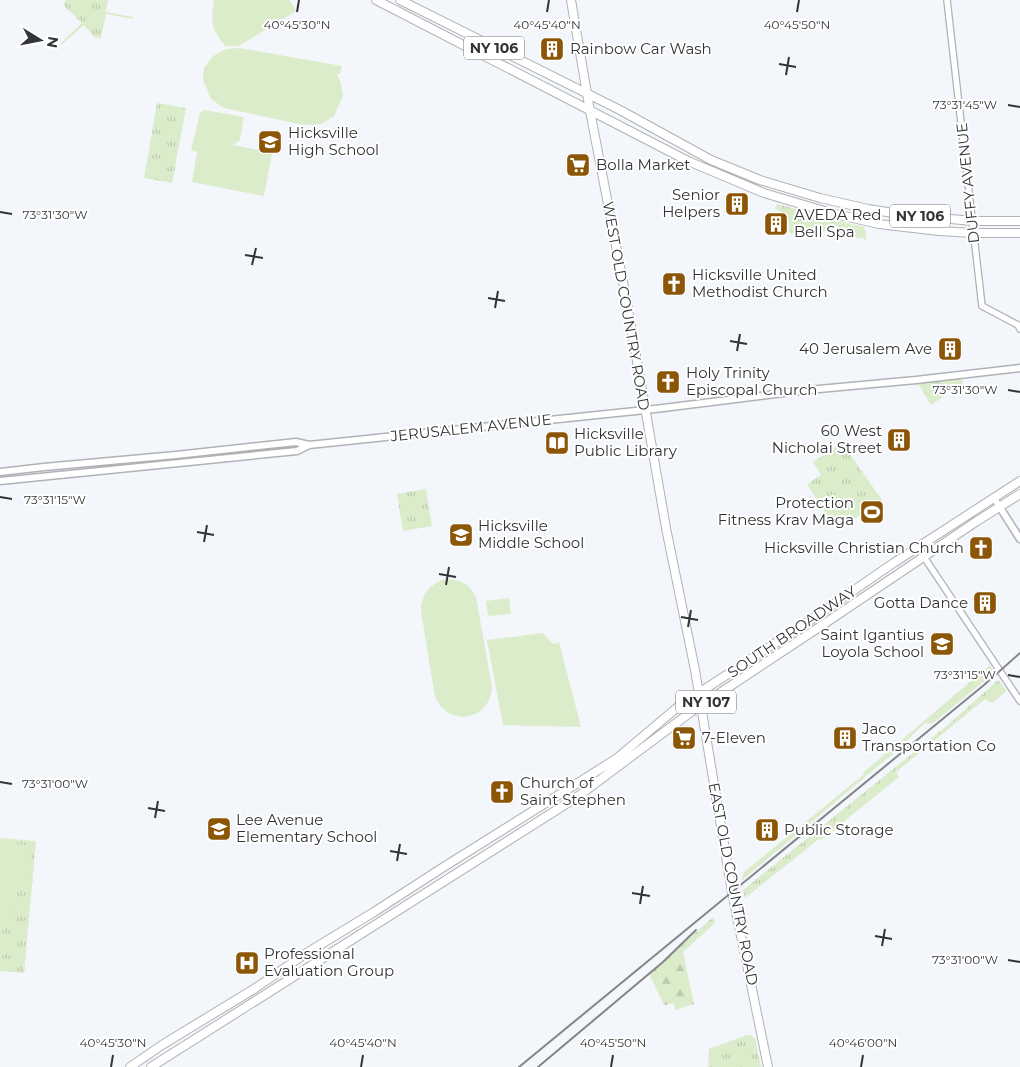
<svg xmlns="http://www.w3.org/2000/svg" width="1020" height="1067" font-family="Montserrat,sans-serif">
	<style>
		.grass { fill: url(#grass-tufts) }
		.forest { fill: url(#forest-firs) }
		.pitch { fill: #dbeccb }
		.lines { fill: none; stroke-linecap: round; stroke-linejoin: round }
		.tertiary-casing { stroke: #afb2b6; stroke-width: 8 }
		.secondary-casing { stroke: #afb2b6; stroke-width: 9 }
		.primary-casing { stroke: #afb2b6; stroke-width: 10 }
		.tertiary { stroke: #fff; stroke-width: 5.5 }
		.secondary { stroke: #fff; stroke-width: 6 }
		.primary { stroke: #fff; stroke-width: 8 }
		.rail { stroke: #838589; stroke-width: 2 }
		.ticks { fill: none; stroke: #333436; stroke-width: 2 }
		.labels { text-anchor: middle; stroke-width: 4; stroke-linejoin: round; paint-order: stroke }
		.shield { fill: #fff; stroke: #707172; stroke-width: 1 }
		.shield-label { font-size: 14px; font-weight: bold; fill: #333436 }
		.poi-label { font-size: 15px; fill: #333436; stroke: #fff; text-anchor: start }
		.street-label { font-size: 15px; fill: #333436; stroke: #fff }
		.ticks-label { font-size: 12px; text-anchor: middle; fill: #333436; stroke: #fff; stroke-width: 4; stroke-linejoin: round; paint-order: stroke }
	</style>
	<defs>
		<pattern id="grass-tufts" width="24" height="20" patternUnits="userSpaceOnUse" patternTransform="scale(1.25)"><rect width="24" height="20" fill="#dbeccb"/><path d="M3 7l-1-3M5 7V3M7 7l1-3M15 17l-1-3M17 17v-4M19 17l1-3" fill="none" stroke="#bccbaf"/></pattern>
		<pattern id="forest-firs" width="22" height="20" patternUnits="userSpaceOnUse" patternTransform="scale(1.25)"><rect width="22" height="20" fill="#dbeccb"/><path d="M5 1l3.5 6h-7zM16 11l3.5 6h-7z" fill="#bccbaf"/></pattern>
	</defs>
	<rect width="100%" height="100%" fill="#f3f6fb"/>
	<path class="grass" d="M66,0H108L106,12L133,17V19L106,14L101,38L94,37L84,25L61,45L60,44L82,23L63,5Z
		M157,103L186,108L172,183L144,178Z
		M777,204L851,224L852,225L854,226L855,225L865,227L864,229L866,231V240L861,237L860,239C838,228 813,231 790,234L788,215L775,209Z
		M960,375L963,383L954,389L952,386L944,391L946,395L931,405L916,380Z
		M842,443L882,500L847,524L840,515L831,521L807,484L821,475L813,462Z
		M426,489L432,526L403,531L397,494Z
		M990,665L994,673L932,724L925,723L895,752L864,778L741,881L744,872L863,775L864,772Z
		M998,680L1007,691L992,703L985,699L896,772L899,777L821,840L819,839L745,898L743,890L949,724Z
		M0,838L36,841L24,973L0,971Z
		M747,1035H751L753,1037L755,1038L761,1067H708L709,1049Z"/>
	<path class="forest" d="M714,918L715,920L714,924L683,952L694,1004L675,1010L674,1003L664,1005L649,974L711,919Z"/>
	<path class="pitch" d="M214,0H290L296,11L239,46H225C210,25 211,25 214,0Z
		M239,48L342,66L340,74L337,73V74L341,84L343,96L334,116L321,124L304,125L224,108L211,99L203,80L204,68L213,56L226,49Z
		M204,110L244,117L240,140L233,145L272,153L264,196L192,182L197,152L191,150L200,113Z
		M446,579C459,579 470,584 476,597L492,687C490,721 449,728 435,697L421,611C421,595 430,583 446,579Z
		M509,598L511,614L488,616L486,601Z
		M543,633L553,644L559,642L581,727L503,725L487,640Z
		M0,843L27,845L30,848L26,891L17,890L0,885Z
		M0,889L18,895L14,915L0,933Z"/>
	<g class="lines">
		<defs>
			<path id="tertiary" d="M947,0L982,306L1018,325L1020,329
				M918,548L1020,701"/>
			<path id="secondary" d="M0,472L44,467L176,455L296,442L309,445
				M0,481L297,451L309,445L655,409L808,390L916,380L1020,368
				M994,498L1020,539"/>
			<path id="primary" d="M376,0L688,161L764,193L831,213L879,224L939,231L973,233H1020
				M400,0L620,110L711,160L760,180L820,198L868,209L906,215L973,221H1020
				M571,0L590,111L625,292L666,528L695,670L732,892L768,1067
				M130,1067L162,1045L254,989L305,954L374,912L442,868L616,759L679,706L812,619L895,562L1020,481
				M151,1067L577,797L691,712L809,634L977,521L1020,494"/>
		</defs>
		<use href="#tertiary" class="tertiary-casing"/>
		<use href="#secondary" class="secondary-casing"/>
		<use href="#primary" class="primary-casing"/>
		<use href="#tertiary" class="tertiary"/>
		<use href="#secondary" class="secondary"/>
		<use href="#primary" class="primary"/>
		<path class="rail" d="M519,1067L984,685L1020,653
			M538,1067L663,962L696,930"/>
	</g>
	<path class="ticks" d="M297,12L299,0M547,12L549,0M797,12L799,0M779,64L796,67M786,75L789,57M1008,105L1020,107M0,212L12,214M245,255L263,258M252,265L256,248M488,298L505,301M495,308L498,291M730,341L747,344M737,351L740,334M1008,390L1020,392M0,497L12,499M197,532L214,535M204,542L207,525M439,574L456,577M446,585L449,567M681,617L698,620M688,627L691,610M1008,675L1020,677M0,782L12,784M148,808L165,811M155,818L158,801M390,851L407,854M397,861L400,844M632,893L650,896M640,904L643,886M875,936L892,939M882,946L885,929M1008,960L1020,962M111,1067L113,1055M361,1067L363,1055M611,1067L613,1055M861,1067L863,1055"/>
	<defs>
		<symbol id="building-square" viewBox="-11 -11 22 22"><rect x="-9" y="-9" width="18" height="18" rx="4" fill="#8c5607" stroke="#fff"/><path d="M-4-6H4V6H1V3H-1V6H-4ZM-2.5-4.3h1.7v1.8h-1.7ZM.8-4.3h1.7v1.8H.8ZM-2.5-1h1.7V.8h-1.7ZM.8-1h1.7V.8H.8Z" fill="#fff"/></symbol>
		<symbol id="school-square" viewBox="-11 -11 22 22"><rect x="-9" y="-9" width="18" height="18" rx="4" fill="#8c5607" stroke="#fff"/><path d="M0-5L7-2L0 1L-7-2ZM-4 1L0 2.5L4 1V4Q0 6-4 4Z" fill="#fff"/></symbol>
		<symbol id="supermarket-square" viewBox="-11 -11 22 22"><rect x="-9" y="-9" width="18" height="18" rx="4" fill="#8c5607" stroke="#fff"/><path d="M-6-5.5h2.5l.6 2H6L4.5 2H-2.5L-4.4-4H-6ZM-1.5 3.2a1.3 1.3 0 1 0 .1 0ZM3 3.2a1.3 1.3 0 1 0 .1 0Z" fill="#fff"/></symbol>
		<symbol id="church-square" viewBox="-11 -11 22 22"><rect x="-9" y="-9" width="18" height="18" rx="4" fill="#8c5607" stroke="#fff"/><path d="M-1.2-6h2.4v3.5h3.3v2.4h-3.3V6h-2.4V-.1h-3.3v-2.4h3.3Z" fill="#fff"/></symbol>
		<symbol id="library-square" viewBox="-11 -11 22 22"><rect x="-9" y="-9" width="18" height="18" rx="4" fill="#8c5607" stroke="#fff"/><path d="M-6-4Q-3-5.5-.7-3.5V5Q-3 3-6 4ZM6-4Q3-5.5 .7-3.5V5Q3 3 6 4Z" fill="#fff"/></symbol>
		<symbol id="stadium-square" viewBox="-11 -11 22 22"><rect x="-9" y="-9" width="18" height="18" rx="4" fill="#8c5607" stroke="#fff"/><path d="M0-5a6.5 5 0 1 0 0 10a6.5 5 0 1 0 0-10ZM-3.5-1.8h7v3.6h-7Z" fill="#fff"/></symbol>
		<symbol id="hospital-square" viewBox="-11 -11 22 22"><rect x="-9" y="-9" width="18" height="18" rx="4" fill="#8c5607" stroke="#fff"/><path d="M-5-5h3v3.5h4V-5h3V5h-3V1.5h-4V5h-3Z" fill="#fff"/></symbol>
	</defs>
	<g fill-rule="evenodd">
		<use href="#building-square" x="538" y="35" width="28" height="28"/>
		<use href="#school-square" x="256" y="128" width="28" height="28"/>
		<use href="#supermarket-square" x="564" y="151" width="28" height="28"/>
		<use href="#building-square" x="723" y="190" width="28" height="28"/>
		<use href="#building-square" x="762" y="210" width="28" height="28"/>
		<use href="#church-square" x="660" y="270" width="28" height="28"/>
		<use href="#building-square" x="936" y="335" width="28" height="28"/>
		<use href="#church-square" x="654" y="368" width="28" height="28"/>
		<use href="#building-square" x="885" y="426" width="28" height="28"/>
		<use href="#library-square" x="543" y="429" width="28" height="28"/>
		<use href="#stadium-square" x="858" y="498" width="28" height="28"/>
		<use href="#school-square" x="447" y="521" width="28" height="28"/>
		<use href="#church-square" x="967" y="534" width="28" height="28"/>
		<use href="#building-square" x="971" y="589" width="28" height="28"/>
		<use href="#school-square" x="928" y="630" width="28" height="28"/>
		<use href="#supermarket-square" x="670" y="724" width="28" height="28"/>
		<use href="#building-square" x="831" y="724" width="28" height="28"/>
		<use href="#church-square" x="488" y="778" width="28" height="28"/>
		<use href="#school-square" x="205" y="815" width="28" height="28"/>
		<use href="#building-square" x="753" y="816" width="28" height="28"/>
		<use href="#hospital-square" x="233" y="949" width="28" height="28"/>
	</g>
	<g class="labels">
		<g class="shield">
			<rect x="464" y="36.5" width="60" height="23" rx="4"/>
			<rect x="890" y="204.5" width="60" height="23" rx="4"/>
			<rect x="676" y="690.5" width="60" height="23" rx="4"/>
		</g>
		<g class="shield-label">
			<text x="494" y="53">NY 106</text>
			<text x="920" y="221">NY 106</text>
			<text x="706" y="707">NY 107</text>
		</g>
		<g class="poi-label">
			<text x="570" y="54">Rainbow Car Wash</text>
			<text x="288" y="138">Hicksville<tspan x="288" dy="17">High School</tspan></text>
			<text x="596" y="170">Bolla Market</text>
			<text x="720" y="200" text-anchor="end">Senior<tspan x="720" dy="17">Helpers</tspan></text>
			<text x="794" y="220">AVEDA Red<tspan x="794" dy="17">Bell Spa</tspan></text>
			<text x="692" y="280">Hicksville United<tspan x="692" dy="17">Methodist Church</tspan></text>
			<text x="932" y="354" text-anchor="end">40 Jerusalem Ave</text>
			<text x="686" y="378">Holy Trinity<tspan x="686" dy="17">Episcopal Church</tspan></text>
			<text x="882" y="436" text-anchor="end">60 West<tspan x="882" dy="17">Nicholai Street</tspan></text>
			<text x="574" y="439">Hicksville<tspan x="574" dy="17">Public Library</tspan></text>
			<text x="854" y="508" text-anchor="end">Protection<tspan x="854" dy="17">Fitness Krav Maga</tspan></text>
			<text x="478" y="531">Hicksville<tspan x="478" dy="17">Middle School</tspan></text>
			<text x="964" y="553" text-anchor="end">Hicksville Christian Church</text>
			<text x="968" y="608" text-anchor="end">Gotta Dance</text>
			<text x="924" y="640" text-anchor="end">Saint Igantius<tspan x="924" dy="17">Loyola School</tspan></text>
			<text x="862" y="734">Jaco<tspan x="862" dy="17">Transportation Co</tspan></text>
			<text x="702" y="743">7-Eleven</text>
			<text x="520" y="788">Church of<tspan x="520" dy="17">Saint Stephen</tspan></text>
			<text x="236" y="825">Lee Avenue<tspan x="236" dy="17">Elementary School</tspan></text>
			<text x="784" y="835">Public Storage</text>
			<text x="264" y="959">Professional<tspan x="264" dy="17">Evaluation Group</tspan></text>
		</g>
		<g class="street-label">
			<text transform="translate(968 183) rotate(-96)" y="5">DUFFY AVENUE</text>
			<text transform="translate(626 306) rotate(80)" y="5">WEST OLD COUNTRY ROAD</text>
			<text transform="translate(471 428) rotate(-6)" y="5">JERUSALEM AVENUE</text>
			<text transform="translate(792 632) rotate(-34)" y="5">SOUTH BROADWAY</text>
			<text transform="translate(733 884) rotate(79)" y="5">EAST OLD COUNTRY ROAD</text>
		</g>
	</g>
	<g class="ticks-label">
		<text x="297" y="29">40°45'30"N</text>
		<text x="547" y="29">40°45'40"N</text>
		<text x="797" y="29">40°45'50"N</text>
		<text x="965" y="109">73°31'45"W</text>
		<text x="55" y="219">73°31'30"W</text>
		<text x="965" y="394">73°31'30"W</text>
		<text x="55" y="504">73°31'15"W</text>
		<text x="965" y="679">73°31'15"W</text>
		<text x="55" y="788">73°31'00"W</text>
		<text x="965" y="964">73°31'00"W</text>
		<text x="113" y="1047">40°45'30"N</text>
		<text x="363" y="1047">40°45'40"N</text>
		<text x="613" y="1047">40°45'50"N</text>
		<text x="863" y="1047">40°46'00"N</text>
	</g>
	<g transform="translate(40 40) rotate(100)" stroke="#ffffff" stroke-width="4" paint-order="stroke">
	<path d="M0-4L9 19L0 12L-9 19Z" fill="#333436"/>
	<text y="-8" font-size="14" font-weight="bold" text-anchor="middle" fill="#333436">N</text>
	</g>
</svg>
